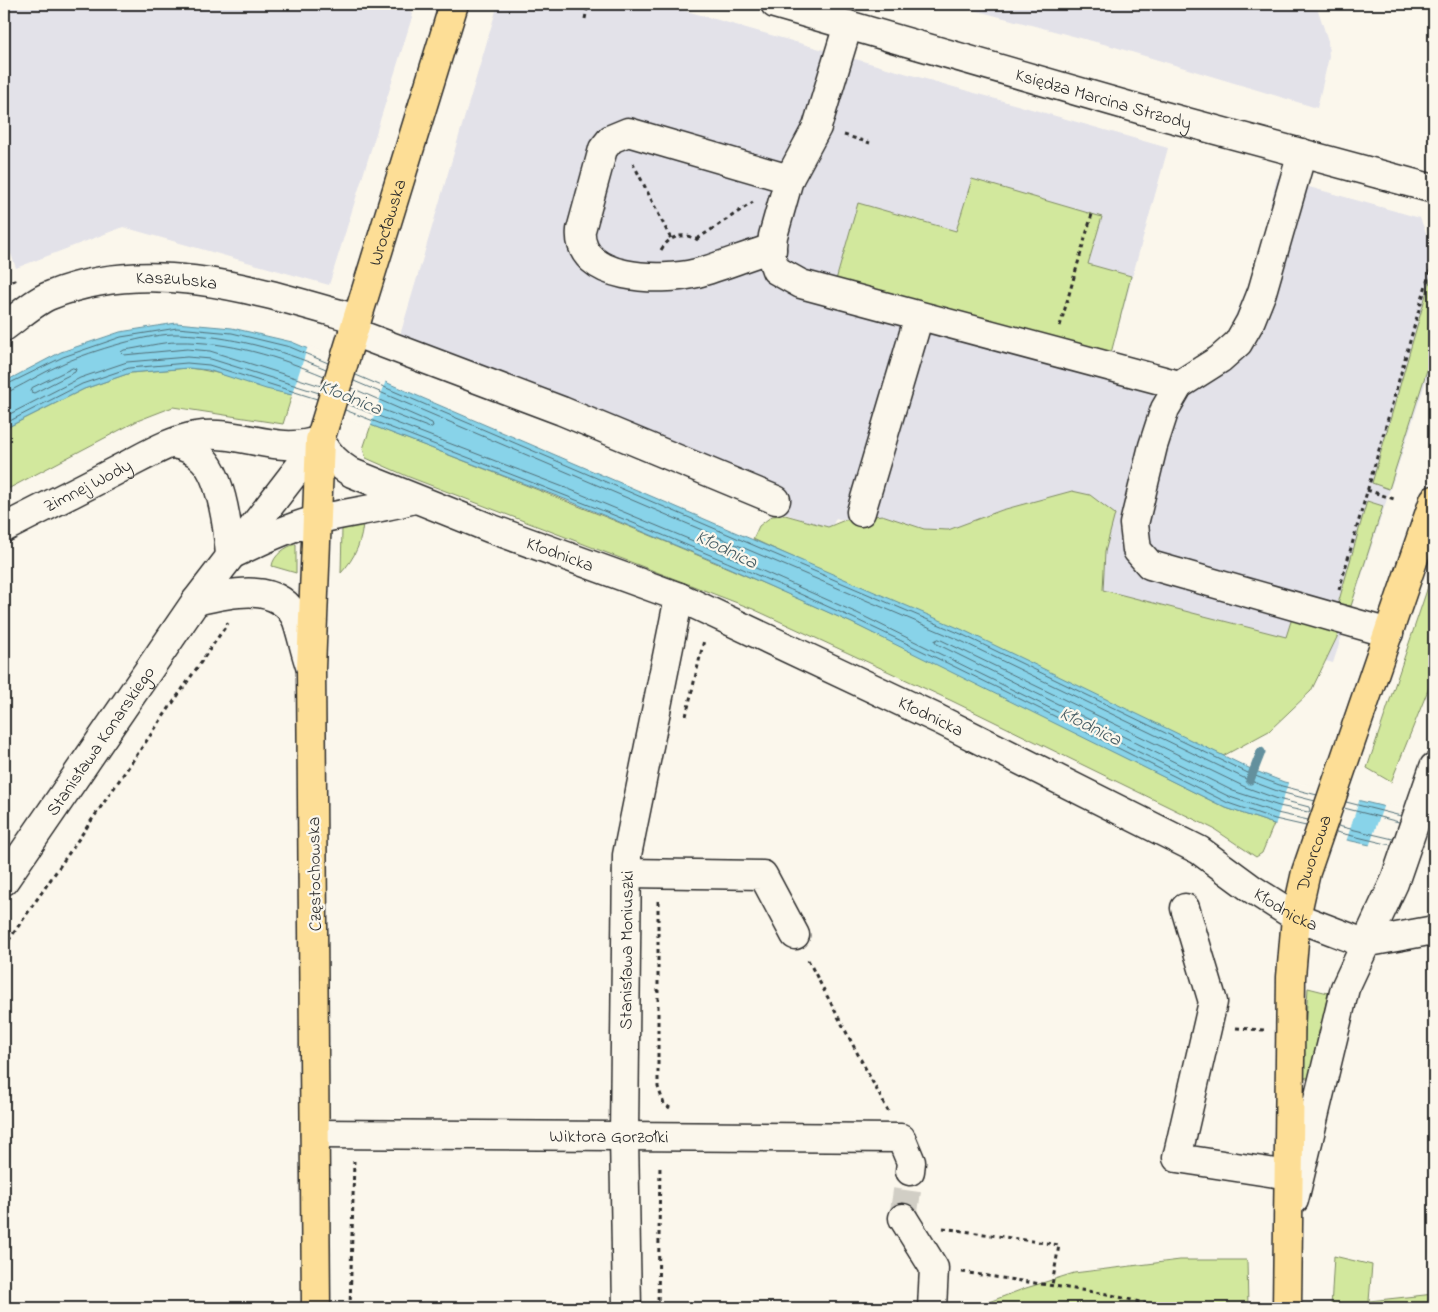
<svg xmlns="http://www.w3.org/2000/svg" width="1438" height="1312" font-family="'Indie Flower',sans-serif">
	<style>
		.built { fill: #e3e2e9 }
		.green { fill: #d2e89d; stroke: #7e8a64 }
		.water { fill: #88d3e9; stroke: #63909d }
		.pier { fill: #fbf7ec }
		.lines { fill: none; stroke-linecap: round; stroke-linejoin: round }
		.shore { stroke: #506e77; stroke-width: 1 }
		.stream { stroke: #63909d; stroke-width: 9 }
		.minor-tunnel { stroke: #d1cec5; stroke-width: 28; stroke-dasharray: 28 14; stroke-linecap: butt }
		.minor-casing { stroke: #2b2b2b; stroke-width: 31 }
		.major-casing { stroke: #2b2b2b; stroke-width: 31 }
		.path { stroke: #2b2b2b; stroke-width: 3; stroke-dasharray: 4 4; stroke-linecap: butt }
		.minor { stroke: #fbf7ec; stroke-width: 28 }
		.major { stroke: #fdde96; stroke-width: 28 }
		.labels { text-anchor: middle; stroke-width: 4.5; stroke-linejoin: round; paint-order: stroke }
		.street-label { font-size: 18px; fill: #2b2b2b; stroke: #fbf7ec }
		.water-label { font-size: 19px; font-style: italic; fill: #475d64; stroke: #fbf7ec }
	</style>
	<rect width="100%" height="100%" fill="#fbf7ec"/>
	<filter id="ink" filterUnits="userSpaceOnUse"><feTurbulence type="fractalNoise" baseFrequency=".02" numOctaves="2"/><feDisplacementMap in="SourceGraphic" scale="10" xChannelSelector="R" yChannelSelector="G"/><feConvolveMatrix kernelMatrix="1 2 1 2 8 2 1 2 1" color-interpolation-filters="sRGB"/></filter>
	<g filter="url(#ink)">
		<path class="built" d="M4,4H401L413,14L329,285L123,227L16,268L4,234Z
			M498,4H662L1168,148L1110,357L1174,373L1224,342L1256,266L1277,178L1420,218L1434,252V356L1333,663L1098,598L836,518L830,531L393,359Z
			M951,4H1316L1328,41L1329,57L1317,108L1115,47Z"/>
		<path class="green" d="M972,179L1102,217L1088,264L1131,276L1110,357L834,287L858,203L956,231Z
			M1434,267V348L1389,489L1372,483Z
			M188,368C223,371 257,387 292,395L283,424L173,407L137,421L4,491V429L84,389L130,373Z
			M371,425C533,487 693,550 850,622C977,681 1101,746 1226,808L1274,824L1262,853L1256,857L1214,829L952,701L753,609L409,477L366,458L363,449Z
			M1072,491L1090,495L1115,514L1105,552L1103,590L1286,637L1292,618L1340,631L1311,691L1269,731L1223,756L753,539L759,526L772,516L785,515L828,527L845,520L882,515L924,529L948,530L1002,510Z
			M1367,501L1383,506L1351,606L1338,604Z
			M363,519C363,540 355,558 341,573L342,529L345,524Z
			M296,544V573L272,566C273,556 286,546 296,544Z
			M1434,569V675L1391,782L1367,768Z
			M1308,988L1328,993L1312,1079L1302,1077Z
			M1334,1256L1372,1265L1369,1301L1434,1294V1308H1331Z
			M1180,1260H1247L1248,1308H973L1023,1289L1074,1273Z"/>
		<path class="water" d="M176,323L232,328L292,342L963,630L1253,770L1284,782L1434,819V859L1274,824L1226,808L852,623L718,563L567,500L292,395L266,389L208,370L188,368L130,373L84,389L4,429V382L61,352L120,332Z"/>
		<path class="pier" d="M308,346L386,380L370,428L291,397Z
			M1289,780L1360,798L1346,842L1275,826Z
			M1384,804L1434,816V862L1369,847Z"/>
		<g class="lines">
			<path class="shore" d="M73,368L76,369L75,372L34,393L31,392L32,388Z
				M356,375L961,634L1250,774L1282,786L1317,795
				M354,381L959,640L1248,780L1280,792L1315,801
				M4,386L63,357L121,337L177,328L232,333L290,347L328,363
				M321,386L210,351L187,349L124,355L121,352L124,350C141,348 160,342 178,342C228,341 279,357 324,376
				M4,392L10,391C28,382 46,371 64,363C92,351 149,333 179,334C230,336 279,349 326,369
				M349,397L430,428L433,426L432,423L352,388
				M347,404L571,490L722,553L857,613L1230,797L1277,813L1308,820
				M345,410C516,476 687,541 853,618C979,677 1103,741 1228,803L1275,819L1306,826
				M4,417L80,378L127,362L187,357L211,359L319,393
				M4,424L82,384L129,368L187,363L209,365L317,399
				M939,639L1245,787L1278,799L1309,807L1310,811L1308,812L1279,806L1233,791L937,644L935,641Z
				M1346,802L1401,816
				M1344,808L1399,822
				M1338,826L1393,839
				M1336,832L1391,845"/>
			<path class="stream" d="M1250,780L1261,752"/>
			<path class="minor-tunnel" d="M903,1218L910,1171"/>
			<defs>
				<g id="minor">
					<path id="s1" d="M775,4L1153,113L1434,189"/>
					<path d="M848,25L817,127L789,179L773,236L771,256L776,270L801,284L1179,385"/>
					<path d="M1302,153L1262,292L1250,322L1238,343L1220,359L1179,385L1165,409L1153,446L1134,524L1137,550L1150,565L1389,633"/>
					<path d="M772,250L763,251C741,258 719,267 697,273C662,282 576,281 581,230L603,149L611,139L628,132L789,179"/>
					<path id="s2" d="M4,327C18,317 35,301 51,295C151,255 259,291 357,319"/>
					<path d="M353,332L562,411L776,500"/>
					<path id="s3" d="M320,440C329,455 337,464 352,473L492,529L679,597L938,719L1199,850L1252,889L1296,917L1364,943L1434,930"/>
					<path d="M173,444C185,446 194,450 203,459C222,478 228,529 230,555"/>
					<path d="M861,512L919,316"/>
					<path id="s4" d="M4,528C43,508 83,488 123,467C145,456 171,440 196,436C240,429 276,456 320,440"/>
					<path d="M233,554C260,541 287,528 316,520C348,512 381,509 414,499"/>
					<path d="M196,601C229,593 281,580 297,621C302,636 305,652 310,666"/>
					<path d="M627,873L763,875L795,935"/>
					<path id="s5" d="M4,881L196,601L320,440"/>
					<path d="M1185,908L1213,1002L1177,1158L1289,1175"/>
					<path id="s6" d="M315,1134L901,1138L911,1162L910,1171"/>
					<path d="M1294,1200L1345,988L1394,883L1434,767"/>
					<path d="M903,1218L934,1268L932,1308"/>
					<path id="s7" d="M627,1308L624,1136L627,855L679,597"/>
				</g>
				<g id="major">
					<path id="s8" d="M316,1308L311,669L320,440L454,4"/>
					<path id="s9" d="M1287,1308L1291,977L1296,917L1306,872L1434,500"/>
				</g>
			</defs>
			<use href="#minor" class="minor-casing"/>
			<use href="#major" class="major-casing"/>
			<path class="path" d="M585,19L588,4
				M844,135L870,143
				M633,163L671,239
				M697,239L753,202
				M661,250C670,235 684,232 698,240
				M4,284L17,279
				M1060,326L1092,214
				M1367,490L1394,499
				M1339,590L1434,257
				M686,716L704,640
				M658,901V1087L664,1104L670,1108
				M4,947L228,623
				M808,960L888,1111
				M1236,1028L1264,1030
				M943,1228L1059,1245L1052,1285
				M962,1272L1107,1294L1164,1308
				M350,1308L354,1161
				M658,1308L660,1164"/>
			<use href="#minor" class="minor"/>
			<use href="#major" class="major"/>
		</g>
	</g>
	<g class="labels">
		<g class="street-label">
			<text dy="6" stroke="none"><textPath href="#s1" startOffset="342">Księdza Marcina Strzody</textPath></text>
			<text dy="6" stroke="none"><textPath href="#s8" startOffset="1096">Wrocławska</textPath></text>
			<text dy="6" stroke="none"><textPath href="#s2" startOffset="185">Kaszubska</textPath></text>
			<text dy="6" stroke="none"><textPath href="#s4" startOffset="94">Zimnej Wody</textPath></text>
			<text dy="6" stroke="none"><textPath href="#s3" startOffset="270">Kłodnicka</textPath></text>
			<text dy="6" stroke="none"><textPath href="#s3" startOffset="675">Kłodnicka</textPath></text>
			<text dy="6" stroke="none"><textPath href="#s5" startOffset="170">Stanisława Konarskiego</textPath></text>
			<text dy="6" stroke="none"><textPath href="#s9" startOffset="458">Dworcowa</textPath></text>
			<text transform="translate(314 874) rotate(-91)" y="6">Częstochowska</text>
			<text dy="6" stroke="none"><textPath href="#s3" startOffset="1080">Kłodnicka</textPath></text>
			<text dy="6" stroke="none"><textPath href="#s7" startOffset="358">Stanisława Moniuszki</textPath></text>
			<text dy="6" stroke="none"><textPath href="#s6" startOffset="294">Wiktora Gorzołki</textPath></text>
		</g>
		<g class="water-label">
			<text transform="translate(351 396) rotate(22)" y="7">Kłodnica</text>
			<text transform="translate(727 548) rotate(26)" y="7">Kłodnica</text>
			<text transform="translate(1091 725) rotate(26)" y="7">Kłodnica</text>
		</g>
	</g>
	<rect width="1438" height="1312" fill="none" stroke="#fbf7ec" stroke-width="20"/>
	<rect x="10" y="10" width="1418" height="1292" fill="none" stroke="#2b2b2b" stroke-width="2" filter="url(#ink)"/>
</svg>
